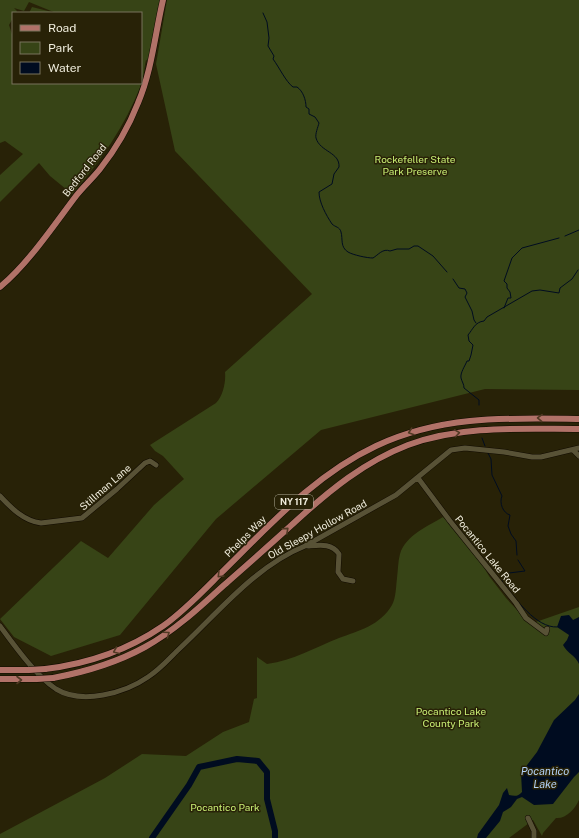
<svg xmlns="http://www.w3.org/2000/svg" width="579" height="838" font-family="'Public Sans',sans-serif">
	<style>
		.green { fill: #374416; fill-rule: evenodd }
		.water { fill: #000c20 }
		.lines { fill: none; stroke-linecap: round; stroke-linejoin: round }
		.stream { stroke: #000c20; stroke-width: 1 }
		.river { stroke: #000c20; stroke-width: 6 }
		.minor-casing { stroke: #110b00; stroke-width: 6 }
		.major-casing { stroke: #110b00; stroke-width: 7 }
		.minor { stroke: #585236; stroke-width: 5 }
		.major { stroke: #b17268; stroke-width: 6 }
		.major-bridge-casing { stroke: #110b00; stroke-width: 7; stroke-linecap: butt }
		.major-bridge { stroke: #b17268; stroke-width: 6 }
		.oneway { stroke: #513a24 }
		.labels { text-anchor: middle; stroke-width: 3; stroke-linejoin: round; paint-order: stroke }
		.shield { fill: #282207; stroke: #b4b09d; stroke-width: 1 }
		.shield-label { font-size: 9px; font-weight: bold; fill: #f0eddd }
		.park-label { font-size: 10px; fill: #c8ee74; stroke: #282207 }
		.street-label { font-size: 10px; fill: #f0eddd; stroke: #282207 }
		.water-label { font-size: 11px; font-style: italic; fill: #b1d0f6; stroke: #282207 }
	</style>
	<rect width="100%" height="100%" fill="#282207"/>
	<path class="green" d="M0,0H160L148,61L146,60C144,68 144,77 141,85C125,126 101,161 72,194L50,176L39,163L0,202V175L23,154L5,141L0,143ZM29,2L56,13L32,7L29,13H141V83H13V37L9,25L13,18V13H16L17,11L14,8L24,11Z
		M167,0H579V390L485,389L321,430L216,519L120,635L51,656L14,637L0,619L81,541L108,558L154,505L184,479L163,456L155,451L150,445L216,403C223,396 226,382 225,372L312,294L175,151L156,64Z
		M443,517L476,554L489,576L506,598L530,624L579,607V800C575,809 566,819 556,818L543,833L542,836L533,820L509,838H0V834L105,778L142,754L186,756L223,732L249,722L254,699L257,698V657L267,664C294,660 314,648 339,638C358,631 381,625 392,605C396,598 396,586 397,578C398,570 398,561 400,554C406,535 428,526 443,517Z"/>
	<path class="water" d="M569,615L573,620L579,617V664C576,656 567,653 563,645L567,640L569,635L557,627L561,616Z
		M579,694V772L574,777L553,804L534,805L522,797L517,799L511,807L503,812L500,821L486,838H477L478,834L499,805L503,793L507,788L509,795C514,796 518,797 522,792L521,773L537,752L554,720L575,700Z"/>
	<g class="lines">
		<path class="stream" d="M263,13L267,22L269,38L268,46L274,56L273,59C279,67 286,82 293,87H297C303,91 306,100 306,107L309,109V114L315,117L319,123C318,127 315,134 316,138C320,152 340,152 339,167L334,174L332,184L319,192C319,202 326,215 332,224C335,227 340,227 341,232C343,239 340,247 348,252C353,255 367,258 373,258C378,255 383,248 390,251L397,249H409L414,246H418L433,256L447,272
			M565,236L579,230
			M453,279L459,288L465,289L467,293L465,297L472,311L474,320L476,323
			M504,308L508,298H511L510,292L507,288V284L504,281L512,258L522,248L559,238
			M479,405V400L464,388C464,384 462,382 461,378C460,373 465,366 467,361H469L471,355L473,345L469,341L468,335C473,329 475,322 484,321L487,317L532,291L540,290L559,293L560,288L572,279L578,270
			M482,438L485,446
			M488,453L491,459L492,475L502,496C499,503 503,513 510,515L508,526L511,534L516,541L517,555
			M502,582L504,576L509,573L525,571L518,560
			M504,584C516,599 536,628 557,627"/>
		<path class="river" d="M152,838L189,785L199,767L237,759L258,761L267,772V799L275,831V838"/>
		<defs>
			<path id="minor" d="M573,450L579,456
				M418,478L450,521L516,603L526,618L546,633L547,629
				M0,496C11,508 24,521 41,523L82,518L117,489L145,463L150,461L156,465
				M308,546C320,545 332,543 339,554L338,572L343,579L353,581
				M0,626C14,645 36,676 56,689C82,705 125,693 148,677C159,670 168,660 177,651C216,615 255,566 305,546L396,495L451,450L465,448L504,452L532,457H541L579,448
				M528,818L534,831V838"/>
			<path id="major" d="M0,287C28,264 54,225 76,196C83,187 93,178 100,169C115,150 129,126 138,103C152,70 155,34 163,0
				M45,669C87,664 128,650 163,626C184,611 202,592 220,574C268,527 314,475 376,446C442,415 508,418 579,419
				M0,670H29
				M53,678C85,672 116,663 145,647C174,631 199,608 223,586C248,564 272,543 296,521C330,490 364,462 408,445C462,425 522,429 579,429
				M0,679H37"/>
		</defs>
		<use href="#minor" class="minor-casing"/>
		<use href="#major" class="major-casing"/>
		<use href="#minor" class="minor"/>
		<use href="#major" class="major"/>
		<defs>
			<path id="major-bridge" d="M29,670L45,669
				M37,679L53,678"/>
		</defs>
		<use href="#major-bridge" class="major-bridge-casing"/>
		<use href="#major-bridge" class="major-bridge"/>
	</g>
	<defs><path id="oneway-chevron" d="M-2-3.5L2.5 0L-2 3.5" fill="none" stroke-width="1.6" stroke-linecap="round" stroke-linejoin="round"/></defs>
	<g class="oneway">
		<use href="#oneway-chevron" transform="translate(540 418) rotate(-179)"/>
		<use href="#oneway-chevron" transform="translate(411 432) rotate(162)"/>
		<use href="#oneway-chevron" transform="translate(457 433) rotate(-8)"/>
		<use href="#oneway-chevron" transform="translate(286 530) rotate(-42)"/>
		<use href="#oneway-chevron" transform="translate(220 575) rotate(135)"/>
		<use href="#oneway-chevron" transform="translate(167 634) rotate(-35)"/>
		<use href="#oneway-chevron" transform="translate(116 651) rotate(158)"/>
		<use href="#oneway-chevron" transform="translate(19 680)"/>
	</g>
	<g class="labels">
		<rect class="shield" x="275" y="495" width="38" height="14" rx="3"/>
		<g class="shield-label">
			<text x="294" y="505">NY 117</text>
		</g>
		<g class="park-label">
			<text x="415" y="163">Rockefeller State<tspan x="415" dy="12">Park Preserve</tspan></text>
			<text x="451" y="715">Pocantico Lake<tspan x="451" dy="12">County Park</tspan></text>
			<text x="225" y="811">Pocantico Park</text>
		</g>
		<g class="street-label">
			<text transform="translate(84 170) rotate(-52)" y="4">Bedford Road</text>
			<text transform="translate(105 487) rotate(-41)" y="4">Stillman Lane</text>
			<text transform="translate(317 529) rotate(-29)" y="4">Old Sleepy Hollow Road</text>
			<text transform="translate(245 536) rotate(-45)" y="4">Phelps Way</text>
			<text transform="translate(488 554) rotate(51)" y="4">Pocantico Lake Road</text>
		</g>
		<g class="water-label">
			<text x="545" y="775">Pocantico<tspan x="545" dy="13">Lake</tspan></text>
		</g>
	</g>
	<rect x="12" y="12" width="130" height="72" fill="#282207" stroke="#78735d"/>
	<rect x="20" y="25" width="20" height="6" fill="#b17268" stroke="#78735d"/>
	<text x="48" y="32" font-size="12" fill="#f0eddd">Road</text>
	<rect x="20" y="42" width="20" height="12" fill="#374416" stroke="#78735d"/>
	<text x="48" y="52" font-size="12" fill="#f0eddd">Park</text>
	<rect x="20" y="62" width="20" height="12" fill="#000c20" stroke="#78735d"/>
	<text x="48" y="72" font-size="12" fill="#f0eddd">Water</text>
</svg>
